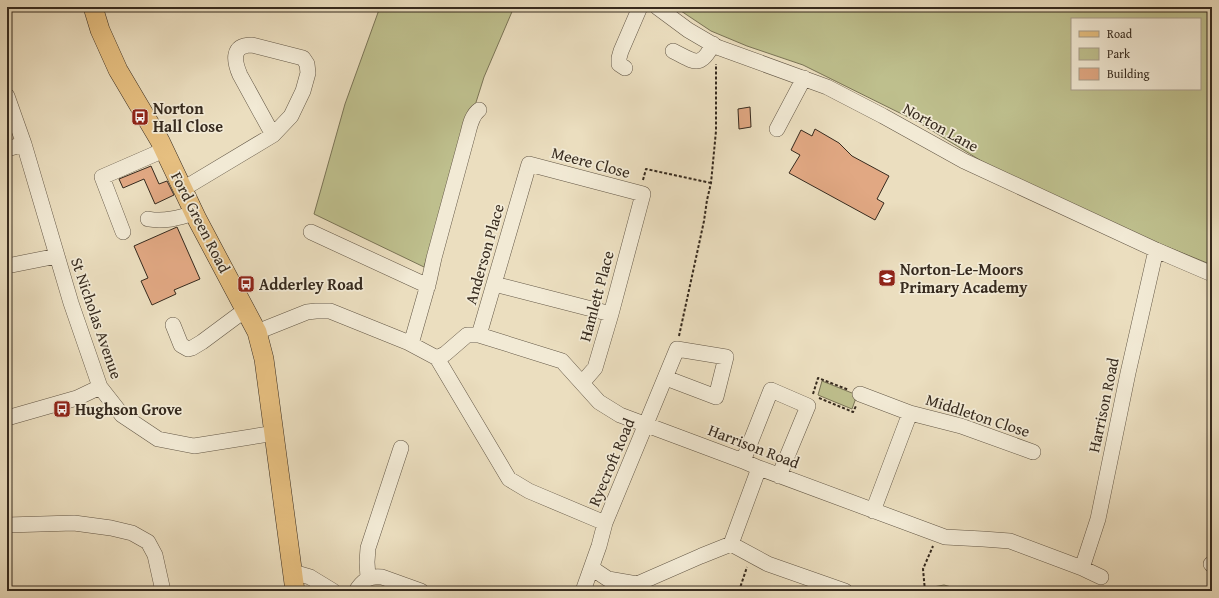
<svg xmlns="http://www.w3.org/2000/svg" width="1219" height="598" font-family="'Gentium Book Plus',serif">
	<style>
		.green { fill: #bebf8d; stroke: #7a7456; fill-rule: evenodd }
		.building { fill: #e1a883; stroke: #362a1e }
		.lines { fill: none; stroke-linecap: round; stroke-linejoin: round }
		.minor-casing { stroke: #635746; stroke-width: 16 }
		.major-casing { stroke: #362a1e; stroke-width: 20 }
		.path { stroke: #362a1e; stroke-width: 2; stroke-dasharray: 3 2; stroke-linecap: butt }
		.minor { stroke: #f2ead5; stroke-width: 15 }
		.major { stroke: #e6bf80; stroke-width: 19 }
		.labels { text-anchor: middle; stroke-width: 3.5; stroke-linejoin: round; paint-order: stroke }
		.poi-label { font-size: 16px; font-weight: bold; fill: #362a1e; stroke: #f2ead5; text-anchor: start }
		.street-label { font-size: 16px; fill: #362a1e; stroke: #f2ead5 }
	</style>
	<rect width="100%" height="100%" fill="#ebdebf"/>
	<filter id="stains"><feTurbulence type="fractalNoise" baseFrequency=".005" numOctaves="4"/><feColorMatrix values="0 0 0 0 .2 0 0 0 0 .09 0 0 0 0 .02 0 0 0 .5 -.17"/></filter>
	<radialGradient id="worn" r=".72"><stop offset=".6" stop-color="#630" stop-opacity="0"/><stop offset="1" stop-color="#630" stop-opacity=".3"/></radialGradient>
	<path class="green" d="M380,7H514L484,77L424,267L314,214L345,104Z
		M675,7H1212V265L1153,241L1026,183L983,162L918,122L803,65L747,46L711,31ZM1072,19H1200V89H1072Z
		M822,381L857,395L852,409L818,395Z
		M944,585L966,591H916L917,590Z"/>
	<path class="building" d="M750,107L751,127L739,129L738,109Z
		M815,129L839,143L852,156L889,176L877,199L884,203L875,220L789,173L800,155L791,150L801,130L812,136Z
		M151,166L159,184L167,181L174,195L155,204L144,179L123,188L119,179Z
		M177,227L200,279L174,290L176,294L152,305L141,281L148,278L134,246Z"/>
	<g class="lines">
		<defs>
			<path id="minor" d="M657,7L688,30L717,47L827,87L883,116L964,161L1156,250L1212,274
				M673,51C694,61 700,70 713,44
				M625,68L619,64V58L621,51L640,7
				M7,96L24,144L71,303L100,387L122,415L158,439L194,446L275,433
				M777,129L804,78
				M7,149L24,144
				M183,189L273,135L291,116L303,91L308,73L307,64L303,58L252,45C231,45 234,61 240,75L273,135
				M148,219C164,222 179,218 194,213
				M123,232L102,177L164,150
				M311,232L428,286
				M7,266L57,256
				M494,284L611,314
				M173,325L181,345L188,349L192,348L202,342L237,316L247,311
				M257,332L307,312L316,311H330L407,342L437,358L509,479L529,491L605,523
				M479,335L529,164L643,194L611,314L595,368L582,383
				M411,344L429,281L434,258L468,133C470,125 472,115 479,110
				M437,358L445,354L467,335H479L562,361L599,402L620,415L743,461L759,468L945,537L983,539L1010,541L1082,568L1101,577
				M860,394L910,413L961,426L1033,452
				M7,418L77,398L100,387
				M743,461L771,390L808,406L779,476
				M873,511L910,413
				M7,525L74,523L111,528L132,533L148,542L155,555L163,591
				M731,544L768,564L845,591
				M1211,564L1212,565
				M592,566L596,571L608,579L637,584L701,556L731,544L759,468
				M1082,568L1098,519L1128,373L1156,250
				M293,572L310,577L333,591
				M368,578L367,562L368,548L401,448
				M356,591C362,581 369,575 382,577L421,591
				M583,591L599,546L605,523L677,349L726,357L716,397L666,378"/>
			<path id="major" d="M93,7L100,30L118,70L160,141L197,219L257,332L264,359L295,591"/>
		</defs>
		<use href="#minor" class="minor-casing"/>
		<use href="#major" class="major-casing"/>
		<path class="path" d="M643,180L646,169L711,183
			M679,336L704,221L707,200L711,183L716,131V64
			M813,394L818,378L849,390
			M819,398L853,412L856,406
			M739,591L747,567
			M925,591L923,569L933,546"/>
		<use href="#minor" class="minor"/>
		<use href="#major" class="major"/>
	</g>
	<defs>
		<symbol id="bus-square" viewBox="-11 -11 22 22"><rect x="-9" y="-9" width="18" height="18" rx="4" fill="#8f2418" stroke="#f2ead5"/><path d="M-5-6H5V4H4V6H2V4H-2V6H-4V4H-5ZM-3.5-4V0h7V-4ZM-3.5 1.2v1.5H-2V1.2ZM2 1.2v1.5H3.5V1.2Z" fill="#fff"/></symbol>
		<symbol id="school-square" viewBox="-11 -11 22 22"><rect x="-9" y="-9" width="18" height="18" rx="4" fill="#8f2418" stroke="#f2ead5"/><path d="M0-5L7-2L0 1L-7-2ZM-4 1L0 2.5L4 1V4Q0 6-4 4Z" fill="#fff"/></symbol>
	</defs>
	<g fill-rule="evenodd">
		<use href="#bus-square" x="130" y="107" width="20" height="20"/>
		<use href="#school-square" x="877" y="268" width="20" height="20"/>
		<use href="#bus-square" x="236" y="274" width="20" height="20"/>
		<use href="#bus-square" x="52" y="399" width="20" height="20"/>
	</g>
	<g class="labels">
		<g class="poi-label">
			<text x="153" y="114">Norton<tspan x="153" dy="18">Hall Close</tspan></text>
			<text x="900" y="275">Norton-Le-Moors<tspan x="900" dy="18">Primary Academy</tspan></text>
			<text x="259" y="290">Adderley Road</text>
			<text x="75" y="415">Hughson Grove</text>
		</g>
		<g class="street-label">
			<text transform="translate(941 127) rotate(29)" y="6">Norton Lane</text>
			<text transform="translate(591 162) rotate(15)" y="6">Meere Close</text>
			<text transform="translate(201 222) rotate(63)" y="6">Ford Green Road</text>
			<text transform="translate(484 254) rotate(-74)" y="6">Anderson Place</text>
			<text transform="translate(596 296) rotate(-75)" y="6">Hamlett Place</text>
			<text transform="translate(97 318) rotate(71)" y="6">St Nicholas Avenue</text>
			<text transform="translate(1103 405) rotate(-78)" y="6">Harrison Road</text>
			<text transform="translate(978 415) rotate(18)" y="6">Middleton Close</text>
			<text transform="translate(754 446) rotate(21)" y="6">Harrison Road</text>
			<text transform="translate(611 462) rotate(-67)" y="6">Ryecroft Road</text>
		</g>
	</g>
	<rect width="1219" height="598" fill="none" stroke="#ebdebf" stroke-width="24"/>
	<rect x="8" y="8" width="1203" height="582" fill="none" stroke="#362a1e" stroke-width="2"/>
	<rect x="12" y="12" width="1195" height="574" fill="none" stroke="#362a1e"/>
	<rect x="1071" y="18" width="130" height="72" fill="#f2ead5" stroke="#a79d8c"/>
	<rect x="1079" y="31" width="20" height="6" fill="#e6bf80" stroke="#a79d8c"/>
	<text x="1107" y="38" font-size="12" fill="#362a1e">Road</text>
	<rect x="1079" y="48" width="20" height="12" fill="#bebf8d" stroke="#a79d8c"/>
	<text x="1107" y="58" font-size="12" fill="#362a1e">Park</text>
	<rect x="1079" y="68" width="20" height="12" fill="#e1a883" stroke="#a79d8c"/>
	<text x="1107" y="78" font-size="12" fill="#362a1e">Building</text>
	<rect width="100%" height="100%" filter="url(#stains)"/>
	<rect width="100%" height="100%" fill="url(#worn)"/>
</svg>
